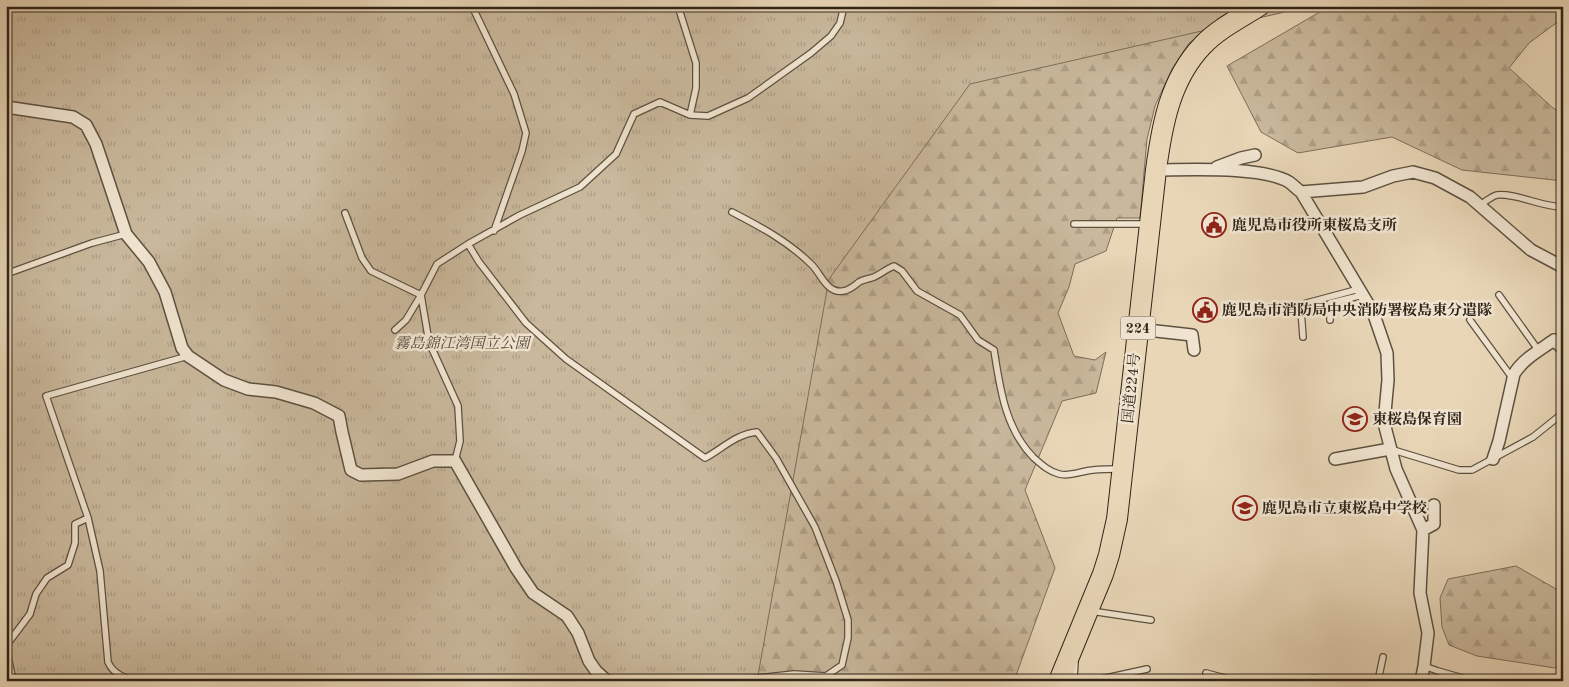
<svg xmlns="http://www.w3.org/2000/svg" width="1569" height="687" font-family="'Old Standard TT','Noto Serif JP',serif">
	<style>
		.forest { fill: url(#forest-firs); stroke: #7c6e5a }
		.park { fill: url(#park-tufts); stroke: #7c6e5a }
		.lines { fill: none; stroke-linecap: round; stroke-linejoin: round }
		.lane-casing { stroke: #5d5140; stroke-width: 8 }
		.street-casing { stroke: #5d5140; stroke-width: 14 }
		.highway-casing { stroke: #2f2519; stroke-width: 22 }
		.lane { stroke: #f0e4d0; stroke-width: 5.5 }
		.street { stroke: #f0e4d0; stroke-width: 11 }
		.highway { stroke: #e8d6b7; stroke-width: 20 }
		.labels { text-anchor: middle; stroke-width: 5; stroke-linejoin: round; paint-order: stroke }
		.shield { fill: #f0e4d0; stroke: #695e50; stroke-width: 1 }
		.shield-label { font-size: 14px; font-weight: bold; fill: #2f2519 }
		.poi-label { font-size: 15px; font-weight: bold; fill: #2f2519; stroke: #f0e4d0; text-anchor: start }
		.park-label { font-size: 15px; font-style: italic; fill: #564a3a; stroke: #f0e4d0 }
		.street-label { font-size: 15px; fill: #2f2519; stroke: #f0e4d0 }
	</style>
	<defs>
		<pattern id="forest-firs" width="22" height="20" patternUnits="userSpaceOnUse" patternTransform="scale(1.25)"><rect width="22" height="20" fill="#c9b89c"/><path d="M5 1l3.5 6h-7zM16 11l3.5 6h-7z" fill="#ad9e86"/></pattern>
		<pattern id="park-tufts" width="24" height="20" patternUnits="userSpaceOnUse" patternTransform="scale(1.25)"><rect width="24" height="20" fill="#c9b89c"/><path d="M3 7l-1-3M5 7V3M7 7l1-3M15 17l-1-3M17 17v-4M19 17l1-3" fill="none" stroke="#ad9e86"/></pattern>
	</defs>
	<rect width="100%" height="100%" fill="#e8d6b7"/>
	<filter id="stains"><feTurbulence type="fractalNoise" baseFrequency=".004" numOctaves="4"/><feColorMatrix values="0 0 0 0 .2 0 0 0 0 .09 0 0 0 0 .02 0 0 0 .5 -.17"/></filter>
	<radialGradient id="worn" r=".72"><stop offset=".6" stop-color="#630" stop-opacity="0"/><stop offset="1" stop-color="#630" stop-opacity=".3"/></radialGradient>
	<path class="forest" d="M6,6L1227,17L1189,43L1172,69L1155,106L1147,139L1140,218H1117L1106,251L1075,264L1069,287L1058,313L1074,356L1095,360L1106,352L1096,393L1062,401L1025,490L1055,568L1014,681H20L6,505Z
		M1330,6H1563V18L1529,43L1509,68L1553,108L1563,114V181L1462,170L1392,137L1298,153L1261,132L1227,66Z
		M1516,566L1563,593V667L1555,668L1477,656L1449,645L1442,627L1440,598L1448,579Z"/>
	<path class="park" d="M6,6H1311L970,84L829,279L757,681H6Z"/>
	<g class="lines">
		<defs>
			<path id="lane" d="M472,6L514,94L526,133L522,151L494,231
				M678,6L696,63V88L690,115
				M1480,205C1485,202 1492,196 1497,195C1517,193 1541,207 1563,207
				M732,212C761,227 789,242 812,265C821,274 827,294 843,291C850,290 854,286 859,282C864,279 869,279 874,277C881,274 886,269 894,266L902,271L917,291L960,315L978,340L994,350C1000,388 1005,428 1033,457C1041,464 1048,471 1059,474C1070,477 1081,471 1093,470C1102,469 1111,469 1120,469
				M345,213L362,258L371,271L421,295L406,320L395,330
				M1074,224H1147
				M468,244L479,262L526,323L566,359L705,458C722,449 736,434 757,432L776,458L815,527L836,581L848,620V638L842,665L826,676L794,674L749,679L748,681
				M6,274L92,243L126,234
				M1499,295L1539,351
				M1330,320V303L1363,295
				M1470,320L1513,379
				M1303,337L1301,310L1303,304L1359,289
				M1390,449L1459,470H1472L1533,437L1563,413
				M455,461L460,441L458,406L429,342L421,295L437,264L468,244L520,215L580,187L616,154L634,114L660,102L690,115L708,116L748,98L811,53L831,36L840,23L844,6
				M1091,611L1151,620
				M1075,663L1074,678L1075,681
				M1424,666L1438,671L1473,681
				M1206,673L1236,681
				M13,681L6,646L30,614L36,594L47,578L68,565L75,543V524L88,518
				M136,681C125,678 113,674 108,662L100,571L88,518L46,396L188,356
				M1092,681L1147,669
				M1306,681C1312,677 1319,678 1326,681
				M1378,681L1383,657"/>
			<path id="street" d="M6,107L73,117L86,125L96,144L126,234L149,262L165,292L182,348L188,356L224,380L248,389L276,392L314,403L339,416L342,432L351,470L361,475L398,474L433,461H455L516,568L533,593L567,616L578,633L589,661L596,671L607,681
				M1215,169L1217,167L1241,158L1255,155
				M1156,170C1189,170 1261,166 1289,182C1293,185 1297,189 1301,192L1373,312L1387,353L1388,380L1384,423L1396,469L1423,530L1420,593L1428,633L1424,666L1421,681
				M1301,192L1363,187L1393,176L1413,172L1435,178L1470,197L1531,250L1563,267
				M1138,329L1192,335L1194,350
				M1335,459L1390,449
				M1493,459L1499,441L1514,374C1523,359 1540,350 1554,340L1563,349
				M1423,530L1434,524V505"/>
			<path id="highway" d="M1059,681L1103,574L1109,555L1117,519L1156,170C1162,125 1170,80 1202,46C1218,29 1240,18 1259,6"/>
		</defs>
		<use href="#lane" class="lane-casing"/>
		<use href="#street" class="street-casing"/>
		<use href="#highway" class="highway-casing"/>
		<use href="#lane" class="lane"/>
		<use href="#street" class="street"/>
		<use href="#highway" class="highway"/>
	</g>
	<defs>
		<symbol id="civic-ring" viewBox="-11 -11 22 22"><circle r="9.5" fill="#f0e4d0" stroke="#8f2418" stroke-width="1.5"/><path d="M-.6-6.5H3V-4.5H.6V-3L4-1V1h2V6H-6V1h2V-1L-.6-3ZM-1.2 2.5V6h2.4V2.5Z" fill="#8f2418"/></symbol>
		<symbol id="school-ring" viewBox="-11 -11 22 22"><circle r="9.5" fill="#f0e4d0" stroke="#8f2418" stroke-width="1.5"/><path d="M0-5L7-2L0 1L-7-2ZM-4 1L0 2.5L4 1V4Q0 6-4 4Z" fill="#8f2418"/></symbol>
	</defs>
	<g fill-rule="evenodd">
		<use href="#civic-ring" x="1200" y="211" width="28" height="28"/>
		<use href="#civic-ring" x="1191" y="296" width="28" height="28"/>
		<use href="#school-ring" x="1341" y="405" width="28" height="28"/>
		<use href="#school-ring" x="1231" y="494" width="28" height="28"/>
	</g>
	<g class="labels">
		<rect class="shield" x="1120.5" y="316.5" width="35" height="23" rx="4"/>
		<g class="shield-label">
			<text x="1138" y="333">224</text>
		</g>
		<g class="poi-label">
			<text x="1232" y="230">鹿児島市役所東桜島支所</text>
			<text x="1222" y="315">鹿児島市消防局中央消防署桜島東分遣隊</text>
			<text x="1372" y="424">東桜島保育園</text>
			<text x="1262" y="513">鹿児島市立東桜島中学校</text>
		</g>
		<g class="park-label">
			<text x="462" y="348">霧島錦江湾国立公園</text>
		</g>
		<g class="street-label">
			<text transform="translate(1131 388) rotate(-84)" y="5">国道224号</text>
		</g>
	</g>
	<rect width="1569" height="687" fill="none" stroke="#e8d6b7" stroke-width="25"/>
	<rect x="8" y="8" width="1554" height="672" fill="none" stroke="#2f2519" stroke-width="2.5"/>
	<rect x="12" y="12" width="1544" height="662" fill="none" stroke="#2f2519"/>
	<rect width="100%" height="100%" filter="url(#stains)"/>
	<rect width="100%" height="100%" fill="url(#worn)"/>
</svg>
